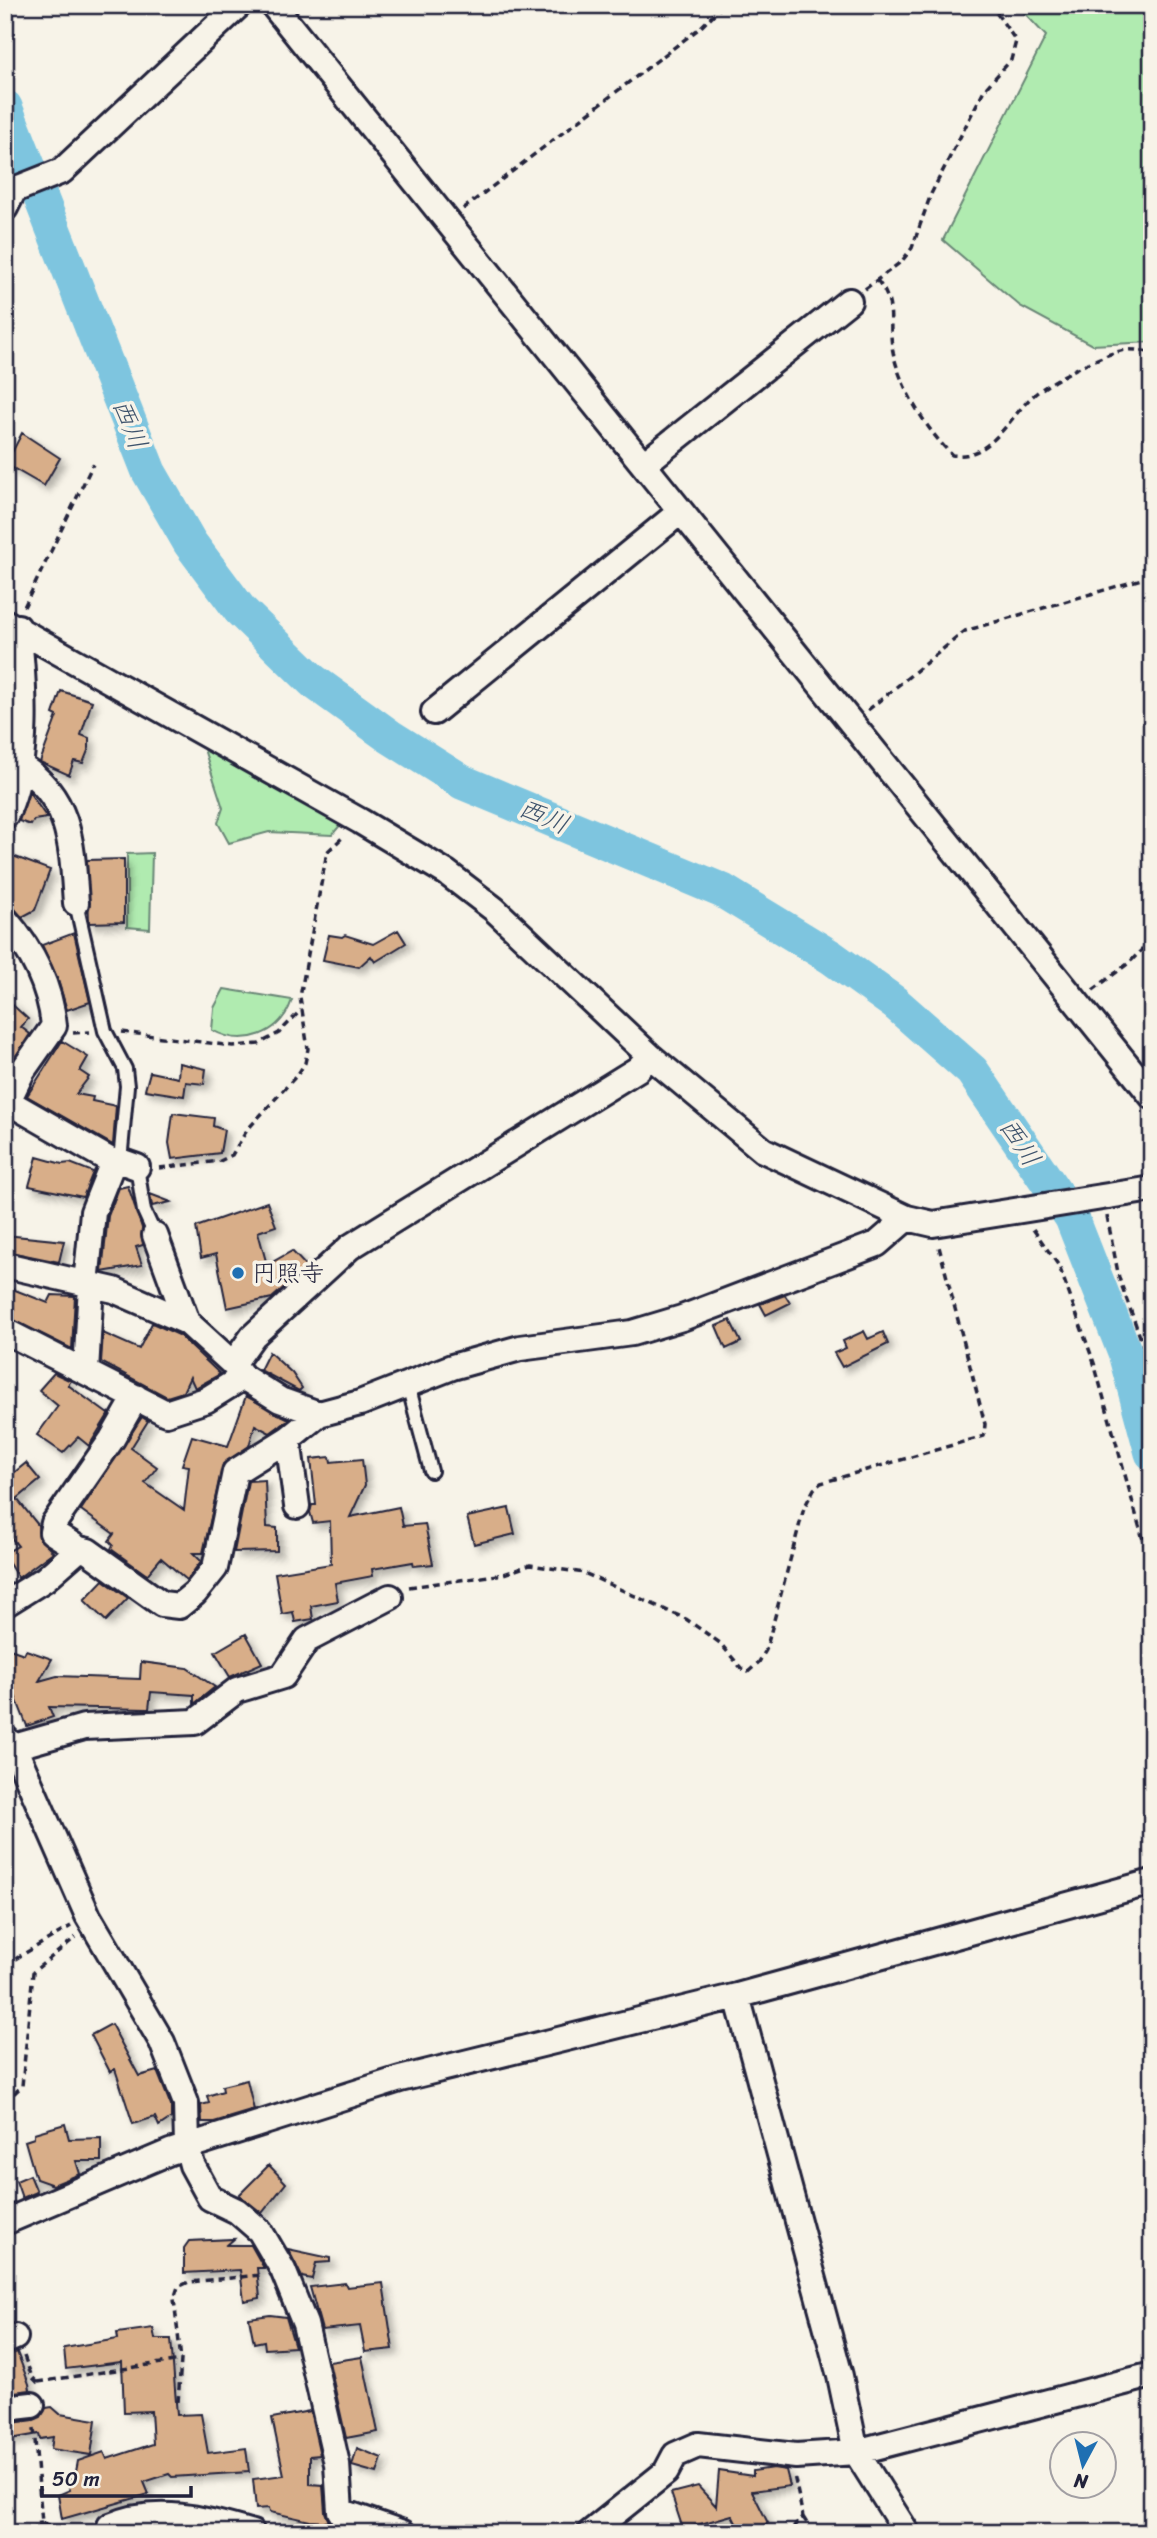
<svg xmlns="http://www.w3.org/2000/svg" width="1157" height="2538" font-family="Sriracha,'Klee One',sans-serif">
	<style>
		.green { fill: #b0ebb0; stroke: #698676; stroke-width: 2 }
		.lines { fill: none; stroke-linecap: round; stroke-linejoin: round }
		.river { stroke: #7ec5df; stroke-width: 35 }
		.building { fill: #d8ae89; stroke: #22223b; stroke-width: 2; filter: url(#shadow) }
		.service-casing { stroke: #22223b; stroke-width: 18 }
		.minor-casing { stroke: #22223b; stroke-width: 30 }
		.path { stroke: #22223b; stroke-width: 3.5; stroke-dasharray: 7 5; stroke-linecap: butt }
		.service { stroke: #f7f3e8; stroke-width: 12 }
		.minor { stroke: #f7f3e8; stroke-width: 24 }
		.poi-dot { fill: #1f6fb2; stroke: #f7f3e8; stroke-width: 2.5 }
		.labels { text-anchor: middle; stroke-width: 7; stroke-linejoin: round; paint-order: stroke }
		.poi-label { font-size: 24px; fill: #22223b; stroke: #f7f3e8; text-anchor: start }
		.water-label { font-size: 26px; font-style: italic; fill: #3e536c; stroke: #f7f3e8 }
	</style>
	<defs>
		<filter id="shadow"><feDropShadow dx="5" dy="5" stdDeviation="3.5" flood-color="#0004"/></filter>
	</defs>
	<rect width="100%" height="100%" fill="#f7f3e8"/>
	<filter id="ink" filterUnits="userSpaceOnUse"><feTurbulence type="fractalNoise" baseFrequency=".0143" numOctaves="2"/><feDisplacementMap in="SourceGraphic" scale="14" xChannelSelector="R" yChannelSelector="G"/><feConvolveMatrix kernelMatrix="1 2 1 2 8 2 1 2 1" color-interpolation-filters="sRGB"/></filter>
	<g filter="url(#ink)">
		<path class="green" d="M1017,5H1152V342L1092,345L1020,306L943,240L1046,36Z
			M202,743L342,823L332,835L269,832L229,843L218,823L223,808Z
			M152,853L150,929L127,927V854Z
			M224,989L292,1000C281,1034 244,1048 212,1030L214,1008Z"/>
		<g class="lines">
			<path class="river" d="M5,107L149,472L190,543L240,610L313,681L389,736L462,782L723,891L831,957L895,1003L972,1071L1072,1218L1125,1353L1152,1453"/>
		</g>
		<path class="building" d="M22,433L60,458L44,486L6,464Z
			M61,691L92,701L81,735L89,738V748L83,763L74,761L69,775L40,762L57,716L53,714Z
			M29,792L47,818L34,820L31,825L19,821Z
			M5,853L50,870L35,910L22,917L11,905L5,904Z
			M124,859V922L89,923L87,860Z
			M398,930L406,943L375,962L371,956L359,967L323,960L329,935L342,937L345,935L373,944Z
			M74,933L90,1002L67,1010L57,977L42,945Z
			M5,998L28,1019L21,1027L30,1034L5,1073V1058L13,1048L5,1044Z
			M62,1041L88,1057L80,1071L89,1077L76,1094L93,1097L92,1101L116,1106L113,1145L27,1096Z
			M179,1063L206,1069L204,1084L186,1082L184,1096L145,1090L150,1072L178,1078Z
			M173,1113L214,1118L213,1126L224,1130L220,1153L172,1159L169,1143Z
			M37,1157L62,1164L70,1163L93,1172L83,1197L29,1186Z
			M128,1186L142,1228L143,1245L136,1247L142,1265L102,1272L108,1216L119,1188Z
			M150,1194L171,1202L152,1206Z
			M267,1202L276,1226L258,1232L267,1265L292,1251L307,1267L272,1298L227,1308L216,1254L201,1258L196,1227Z
			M5,1235L64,1241L59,1262L5,1251Z
			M5,1286L48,1303L52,1295L75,1296L72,1349L5,1316Z
			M785,1295L790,1303L766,1315L760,1304Z
			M730,1320L741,1342L726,1349L716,1326Z
			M152,1323L179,1335L220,1374L195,1388L190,1377L183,1392L167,1397L101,1362L103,1333L139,1349Z
			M864,1331L868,1339L883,1332L888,1344L842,1367L834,1353L846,1348L843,1341Z
			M269,1352L292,1373L302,1388L299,1391L260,1370Z
			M54,1373L71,1381L68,1385L108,1414L110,1412L89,1446L78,1437L63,1453L37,1435L58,1406L39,1390Z
			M246,1396L289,1419L270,1433L255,1425L249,1446L223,1464L203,1553H193L201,1561L187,1580L161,1558L147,1575L111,1549L113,1545L109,1541L114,1534L81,1510L142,1417L148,1421L131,1448L157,1467L145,1483L184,1510L189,1466L182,1465L192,1436L228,1446Z
			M330,1457L331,1462L362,1459L365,1485L350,1517L399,1507L403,1526L425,1524L433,1564L414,1566L413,1562L372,1569L373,1576L335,1583L338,1601L311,1606L313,1619L295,1622L293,1612L282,1614L275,1573L331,1564L330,1521L313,1523L310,1512L312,1505H316L311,1459Z
			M26,1463L40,1480L17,1499L38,1525L39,1538L53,1552L18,1578L5,1557V1553L18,1546L5,1530V1480Z
			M265,1480L267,1527L277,1528V1551L234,1552L248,1481Z
			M509,1508L515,1534L474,1544L467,1517Z
			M103,1580L128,1598L106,1621L84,1600Z
			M246,1634L262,1663L230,1677L215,1652Z
			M10,1649L24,1654L26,1650L52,1659L39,1681L57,1676L140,1679L141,1662L187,1668L215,1687L194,1704V1695L151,1692L149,1709L49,1707L53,1717L27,1726L12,1688L5,1698V1660Z
			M111,2024L139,2076L157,2071L171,2106V2118L159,2126L155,2117L133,2124L115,2069L110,2072L91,2035Z
			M247,2080L254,2110L214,2122H202L201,2105L209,2103L207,2096L223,2091L222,2086Z
			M65,2124L69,2139L101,2138V2161H76L80,2174L53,2185L36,2179L25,2141L34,2138V2133Z
			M269,2165L286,2183L262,2213L239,2195Z
			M30,2175L37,2192L22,2198L16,2181Z
			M234,2239L227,2245H251L264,2268H257L260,2298L244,2301L240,2270L184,2273V2248L189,2241Z
			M288,2249L330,2258V2262L316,2263L312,2279L302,2277Z
			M345,2283L347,2287L383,2283L393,2349L365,2352L360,2326L322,2330L310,2287Z
			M270,2315L286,2317L295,2347L265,2349L264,2341L254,2343L249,2318Z
			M153,2328L155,2339H171L177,2415L201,2414L208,2453L246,2448L249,2472L172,2477L169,2474L144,2482L149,2494L62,2519L58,2495L70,2490L67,2480L75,2477L78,2461L104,2452L107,2459L153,2444L151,2411L124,2412L122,2362L66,2369L64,2348L118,2339L117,2333Z
			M17,2352L29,2384L30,2390L14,2392L13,2386L5,2388L9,2355Z
			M362,2357L378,2432L346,2438L329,2362Z
			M52,2407L60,2414L96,2420L91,2455L51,2449L53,2437L40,2439L39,2434L5,2440V2424L34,2420L41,2417L46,2408Z
			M310,2411L320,2455L310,2456V2484L323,2485L325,2512L329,2522L310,2521L270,2512L269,2508L256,2509L253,2479L284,2475L272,2418Z
			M357,2448L382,2458L377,2473L352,2466Z
			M773,2468L786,2470L790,2486L752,2491L768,2523L749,2533H741L732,2515L683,2529L671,2493L698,2486L716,2506L719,2471L753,2476V2471Z"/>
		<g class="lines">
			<defs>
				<path id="service" d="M76,903L105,1031L125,1069L127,1086L120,1161
					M137,1167L144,1211L155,1235
					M408,1385L431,1471"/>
				<path id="minor" d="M273,5L1152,1096
					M5,208L14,190L62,171L239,5
					M644,464L849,301
					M5,622L360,821L447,873L494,909L650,1056L763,1150L907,1218L933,1224L1152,1189
					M434,712L680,512
					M19,765C72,797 72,848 76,903
					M5,816C31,765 24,682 18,627
					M5,919C31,949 50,986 54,1026L23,1070L8,1101
					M5,1100L113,1162L120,1161L137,1167
					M155,1235L187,1322
					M5,1265L114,1290L187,1322L233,1364L243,1377L280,1400L319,1414L360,1403L452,1367L520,1348L632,1333L682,1318L877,1244L907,1218
					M86,1284L93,1212L113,1162
					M5,1331L166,1413L206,1400L243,1377
					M233,1364L253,1336L350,1247L638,1069L650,1056
					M86,1371L91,1285
					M288,1439L297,1506
					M79,1549L52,1532L54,1523L112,1439L136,1397
					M5,1604L45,1579L79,1549L88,1551L162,1604L179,1606L195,1593L215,1568L235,1472L288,1439L319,1414
					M5,1738L14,1747L88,1916L162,2042L186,2103L187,2146L192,2165L210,2198L237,2211L260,2231L283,2270L305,2324L337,2464L340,2511L353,2533
					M14,1747L84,1727L195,1722L237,1690L283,1676L307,1640L390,1597
					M737,1996L840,2376L856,2452L907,2533
					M5,2222L170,2152L400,2079L737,1996L1152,1882
					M5,2341L15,2337
					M5,2408L32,2405
					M340,2511L403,2533
					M109,2533L110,2526C157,2506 205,2519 252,2533
					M590,2533L666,2472L675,2455L698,2445L796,2456L856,2452L1152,2375"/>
			</defs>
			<use href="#service" class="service-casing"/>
			<use href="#minor" class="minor-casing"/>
			<path class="path" d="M463,209L701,27L723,5
				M877,280C898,306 887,322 893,352C900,387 926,429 952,455C991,460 1008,418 1034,395C1051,380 1102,354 1125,350C1133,349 1144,351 1152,353
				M865,289L902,261L912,248L931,194L984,90L1011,60L1016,41L991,5
				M24,607L93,464
				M868,710L965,631L1152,576
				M1152,766L1148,774L1152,803
				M1093,990L1130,962L1152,939
				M122,1032L233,1046L259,1044L279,1033L301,1010
				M73,1033L90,1032
				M159,1168L220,1161L232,1155L247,1130L298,1074L305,1063L308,1049L300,997L327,852L343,837
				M1107,1216L1119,1278L1152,1370
				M1033,1229L1059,1266L1094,1363L1152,1572
				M409,1587L504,1574L530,1565L584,1573L686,1619L720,1643L742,1669L748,1672L759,1662L766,1650L804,1508L814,1489L821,1483L984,1436L985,1424L938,1243
				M5,1965L71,1926
				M5,2102L22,2086L33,1972L76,1937
				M24,2356L32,2377L38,2383
				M38,2382L181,2360
				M178,2402L181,2360L174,2299L178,2287L189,2282L261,2275
				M34,2428L42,2523L62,2529H88
				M803,2517L813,2533
				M34,2533L35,2524L42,2523
				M782,2533L794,2527L803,2517L794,2475"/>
			<use href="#service" class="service"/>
			<use href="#minor" class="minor"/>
		</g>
	</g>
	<circle class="poi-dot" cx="238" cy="1273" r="7"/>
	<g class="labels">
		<g class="poi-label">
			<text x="252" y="1281">円照寺</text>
		</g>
		<g class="water-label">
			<text transform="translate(130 424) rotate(68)" y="9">西川</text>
			<text transform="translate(544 816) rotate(23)" y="9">西川</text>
			<text transform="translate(1020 1142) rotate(56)" y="9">西川</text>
		</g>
	</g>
	<rect width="1157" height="2538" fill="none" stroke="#f7f3e8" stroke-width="28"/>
	<rect x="14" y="14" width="1129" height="2510" fill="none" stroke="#22223b" stroke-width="2.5" filter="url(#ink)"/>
	<g transform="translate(1083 2465) rotate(187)"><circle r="33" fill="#f7f3e8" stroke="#a29fa3" stroke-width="2"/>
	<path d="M0-5L12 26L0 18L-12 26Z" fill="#1f6fb2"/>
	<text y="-10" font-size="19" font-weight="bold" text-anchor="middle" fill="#22223b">N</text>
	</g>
	<path d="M42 2486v10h149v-10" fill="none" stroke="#22223b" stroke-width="3.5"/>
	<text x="52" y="2486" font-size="21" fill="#22223b" stroke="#f7f3e8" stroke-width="5" paint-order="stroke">50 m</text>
</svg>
